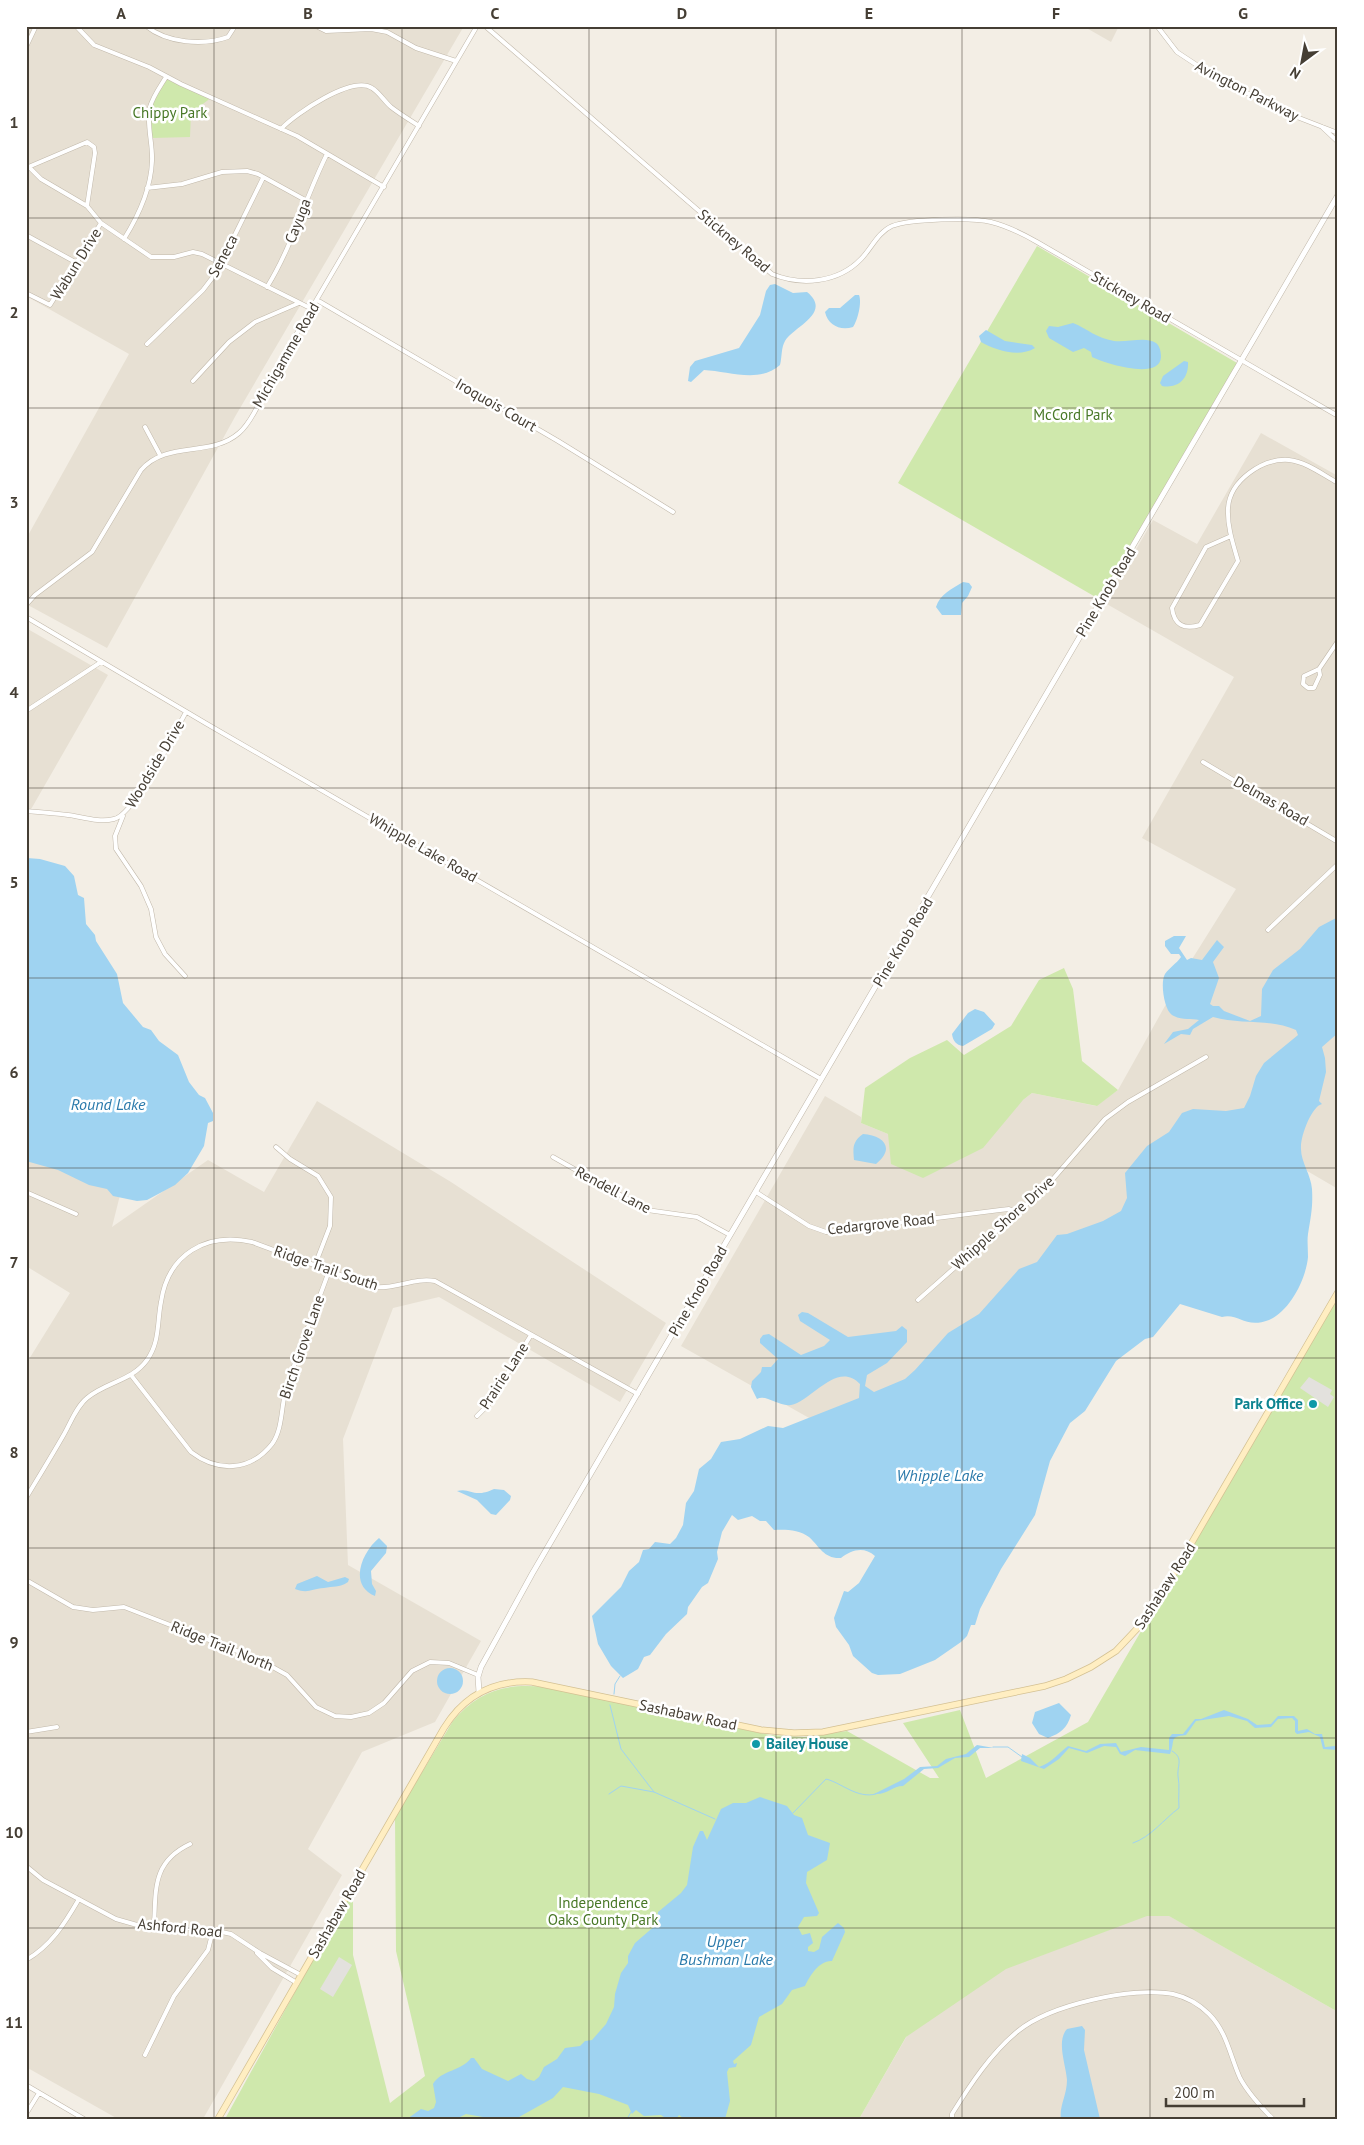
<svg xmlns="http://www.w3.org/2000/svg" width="1364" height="2145" font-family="'PT Sans',sans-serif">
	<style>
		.residential { fill: #e7e0d3 }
		.green { fill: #cfe8ac }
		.parking { fill: #e3e1dd }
		.water { fill: #9fd3f1 }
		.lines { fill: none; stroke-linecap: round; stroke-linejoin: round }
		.stream { stroke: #9fd3f1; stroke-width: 1 }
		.minor-casing { stroke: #c1b8aa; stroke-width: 5 }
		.tertiary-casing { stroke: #c1b8aa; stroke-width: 6 }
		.secondary-casing { stroke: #d4c193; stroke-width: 7 }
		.minor { stroke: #fff; stroke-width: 4 }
		.tertiary { stroke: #fff; stroke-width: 5 }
		.secondary { stroke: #ffeec2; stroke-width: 5.5 }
		.grid { fill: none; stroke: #453e34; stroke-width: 1; stroke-opacity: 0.55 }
		.culture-dot { fill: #0f9aa8; stroke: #fff; stroke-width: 2 }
		.labels { text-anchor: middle; stroke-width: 5; stroke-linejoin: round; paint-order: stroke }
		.street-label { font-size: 15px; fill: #453e34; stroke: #fff }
		.park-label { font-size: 15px; fill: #487827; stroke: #fff }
		.culture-label { font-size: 15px; font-weight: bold; fill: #0d838f; stroke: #fff; text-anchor: end }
		.water-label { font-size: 16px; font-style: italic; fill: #2b7aab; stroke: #fff }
		.neatline { fill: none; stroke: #453e34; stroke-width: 2 }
		.grid-label { font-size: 16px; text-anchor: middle; font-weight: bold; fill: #453e34 }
	</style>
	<rect width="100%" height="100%" fill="#f3eee5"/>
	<path class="residential" d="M26,26H464L236,415L107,648L26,604V539L129,354L26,296Z
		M1083,26H1119L1111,42Z
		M1261,433L1338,476V1189L1254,1140L859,1446L681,1346L825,1096L861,1117V1123L888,1134L1023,1100L1032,1093L1096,1106L1118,1090L1184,972L1236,889L1142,838L1234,677L1105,603L1153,520L1197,544Z
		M26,628L108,675L26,818Z
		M317,1101L451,1182L666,1323L620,1402L439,1297L393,1308L343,1439L348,1565L481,1641L435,1722L362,1752L308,1849L342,1875L203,2119H118L26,2067V1364L70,1293L26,1266V1137L127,1167L112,1227L208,1160L264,1192Z
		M1024,1833L1338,2012V2119H859Z"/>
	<path class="green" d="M166,77L212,97L191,113L190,137L152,138L150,106Z
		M1037,246L1237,363L1099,599L898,483Z
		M1064,968L1073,989L1082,1061L1118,1090L1097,1106L1032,1093L1023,1100L983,1148L923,1178L891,1164L888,1134L861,1123L865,1088L910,1058L947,1040L964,1055L1011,1026L1039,980Z
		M1338,1294V2012L1169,1916H1147L1006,1969L906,2037L859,2119H225L353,1887V1955L390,2103L425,2076L396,1951L395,1817L453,1721C478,1691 506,1683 544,1687L770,1735L804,1737L847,1731L930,1778H939L903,1723L960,1710L986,1778L1088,1722Z"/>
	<path class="parking" d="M1309,1377L1332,1390L1330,1394L1334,1397L1328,1407L1300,1388Z
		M339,1957L352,1965L333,1997L320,1989Z"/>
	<path class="water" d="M775,284L793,293L807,292C833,313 793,327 785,341C781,348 782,357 780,365C759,384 728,371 704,370L691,382L688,381L690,367L695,361L739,348L760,315L766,291L770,285Z
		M855,295H859C862,302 858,320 853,327C840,331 828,325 825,312L829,308H840Z
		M1073,323C1088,329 1096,338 1114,341C1126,343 1146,336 1156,343C1160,346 1161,352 1161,357C1160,381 1104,363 1092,357L1091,352L1084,348L1073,352L1049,338L1046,331L1049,326L1058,327Z
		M986,330L1005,341L1032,345L1035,348C1019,358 995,350 981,342L979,336Z
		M1184,361L1188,362C1189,379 1178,389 1162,386L1160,383L1163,376Z
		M963,582L969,583L972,587L968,596L962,603L961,615H942L936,607C940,594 952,589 963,582Z
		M27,858L40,859L65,866L74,876L78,895L84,898L86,924L95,935L96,941L117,974L123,1003L143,1027L151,1030L159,1041L178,1055L189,1082L199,1095L205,1098L213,1113V1121L208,1123L204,1146L188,1173L175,1185L147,1200L137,1201L113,1196L107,1189L89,1185L58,1170L26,1161Z
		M1338,917V1033L1322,1047L1325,1058L1326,1072L1319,1101L1322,1104C1312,1106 1300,1136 1301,1149C1301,1162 1311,1175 1312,1189C1313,1207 1311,1216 1308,1234C1307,1241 1308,1249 1308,1257C1306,1279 1290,1311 1269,1320C1245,1329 1239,1313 1222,1317L1180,1304L1153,1337L1145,1339L1116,1361L1085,1411L1070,1423L1050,1461L1035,1515L1001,1569L980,1609L975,1625H971L967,1636L961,1642L935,1660L900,1674L878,1675L872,1673L853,1656L849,1645L836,1627L834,1618L844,1591L848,1592L859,1583L875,1556C864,1546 851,1550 841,1558C824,1559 820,1547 809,1537C800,1530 785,1529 774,1530L766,1521H760L752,1516L738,1520L732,1515L722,1532L717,1552L718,1559L708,1583L702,1587L688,1607L687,1614L666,1634L650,1655L644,1657L638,1669L623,1678L611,1666L598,1644L592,1616L621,1587L629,1571L639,1562L643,1550L649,1549L655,1542L670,1544L676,1538L683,1525L686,1503L694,1491L699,1469L711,1459L721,1442L740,1439L768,1426L783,1428L859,1398L860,1384C837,1360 812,1401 791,1405C779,1407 766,1394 757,1399L751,1387L752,1381L761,1372L762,1367H771L778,1359L760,1343V1339L763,1335L769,1334L801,1355L824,1346L830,1340L800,1321L798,1315L802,1312L808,1313L848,1337L896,1331L902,1326L907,1330V1342L887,1363L867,1375L865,1386L874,1392L905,1379L915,1370L948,1333L979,1314L1019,1269L1037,1262L1057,1235L1067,1234L1103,1221L1121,1211L1127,1198L1125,1173L1147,1146L1169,1132L1182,1113L1193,1109L1226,1111L1244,1108L1250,1096L1256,1076L1264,1063L1298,1035L1296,1030C1268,1018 1240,1025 1213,1017L1193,1029L1190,1035L1181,1034L1164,1044L1173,1032L1188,1029L1199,1020C1191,1018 1182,1021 1172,1015C1164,1010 1160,982 1165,974C1170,967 1176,964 1181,957L1179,954H1171L1165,946V941L1174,936H1186L1179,948L1187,960L1191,958L1202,960L1217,940L1224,947L1213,962L1219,978L1210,1004L1213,1006H1219L1224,1011L1250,1021L1261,1016L1262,989L1273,970L1300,949L1319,927Z
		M975,1009L984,1012L995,1024L992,1029L963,1046C956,1045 953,1041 952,1034L968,1013Z
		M863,1134C883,1135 896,1148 876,1164L854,1160C853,1148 852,1142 863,1134Z
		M494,1489L504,1490L511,1496L510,1500L496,1515L491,1514L477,1500L457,1491C471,1487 473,1499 494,1489Z
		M379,1538L387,1546L386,1553L371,1571L372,1584L376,1591L375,1596C348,1585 362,1552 379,1538Z
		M317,1576L328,1582L345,1577L349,1579L348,1582C339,1588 333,1586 324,1588C311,1589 308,1594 295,1589L297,1584Z
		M437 1681a13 13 0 1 1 26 0a13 13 0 1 1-26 0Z
		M1059,1703L1071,1715C1067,1728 1061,1733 1048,1738L1039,1734L1032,1723L1035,1712Z
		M1224,1710L1248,1719L1257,1725L1271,1724L1278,1716H1294L1298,1720V1731L1307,1729L1315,1734H1322L1325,1747L1335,1746L1338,1750L1323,1749L1320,1737L1309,1732L1297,1734L1295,1732V1721L1292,1718L1278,1719L1271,1727L1255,1728L1247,1721L1229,1716L1196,1721L1186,1735C1168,1737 1176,1740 1170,1754L1135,1750L1125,1756L1120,1754L1116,1747L1104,1746L1087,1753L1069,1748L1059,1759L1044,1769L1021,1761L1022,1754L1030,1758L1039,1767C1051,1763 1058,1754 1068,1746L1086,1751L1100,1744L1116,1743L1121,1752L1141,1747L1169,1750V1738L1172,1734H1183L1195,1719H1201Z
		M977,1745L994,1748H980L969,1757L955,1758L938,1768L924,1769L903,1786C892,1786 888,1795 874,1794L904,1779L920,1767L937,1766L946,1759L966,1754Z
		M760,1797L787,1806L794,1815L802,1818L808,1835L830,1843L827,1860L807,1872L806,1883L819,1913L817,1916L804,1917L798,1927L802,1935L810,1933L813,1943L808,1947V1951L814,1952L819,1949L822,1937L838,1923L844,1928L845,1932L832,1961C820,1960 810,1975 805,1986L792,1990L782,2004L759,2017L751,2045L733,2061L734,2064L737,2063L736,2067L729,2068L727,2072L730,2101L725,2119L683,2118L679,2115L676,2119H667L661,2115L644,2116L636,2110L632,2114L628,2105L599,2094L563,2087L553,2098L519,2117L494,2119L466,2114L456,2119H407L421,2109L428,2111L434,2108L436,2102L433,2084C441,2070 462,2071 471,2058H474L482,2069L508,2081L521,2074L527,2079L534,2081L539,2077L544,2067L557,2059L565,2048L580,2046L585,2041L592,2040L606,2024L614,2007L615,1994L621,1973L628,1963V1956L635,1943L657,1924L658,1912L681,1893L687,1885L693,1847L700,1831H703L707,1840L721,1809L733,1803H746Z
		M1082,2026L1085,2030L1084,2050L1100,2119H1061C1059,2106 1067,2095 1067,2080C1066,2065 1056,2041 1067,2029Z"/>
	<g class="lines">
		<path class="stream" d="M614,1694L615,1684L620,1676
			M610,1705L621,1749L654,1792
			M993,1747H1008L1022,1757
			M609,1794L621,1786L654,1792L715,1819
			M793,1813L826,1779C842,1783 857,1799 876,1794
			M1133,1843C1151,1837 1164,1819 1179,1808C1178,1797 1180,1786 1178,1776C1177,1765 1184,1758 1172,1751
			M627,2119L631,2112"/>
		<defs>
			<path id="minor" d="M76,26L94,45L149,67L181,84L297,136L384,187
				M146,26C167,43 203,46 228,37L235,26
				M316,26L326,31L371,29L387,32L416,48L456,61
				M485,26L772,274C801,286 838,283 861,259C871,249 878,232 892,226C910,219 972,217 991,222C1007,226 1023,234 1037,242L1338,416
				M1157,26L1177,52L1215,77L1289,114L1338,133
				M26,47L36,26
				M1322,127L1338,142
				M281,129C295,114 352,75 372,88C379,92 384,101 391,107C400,114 410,120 419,126
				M29,167L41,179L87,206
				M26,168L87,142L94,147L95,153L87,206L101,223L151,257H174L193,252L202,254L312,309
				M147,188L182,184L222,172L247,171L258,174L307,201
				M26,235L77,263
				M124,239C139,215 151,189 152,161C153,144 146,123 150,107C153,96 160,87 166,77
				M267,287C293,245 305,198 327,154
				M26,293L50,305L101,223
				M317,300L558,441L673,512
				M147,344L203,290L216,273L263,178
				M193,381L229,342L255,322L299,303
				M145,427L160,455
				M1231,536L1206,547L1172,608C1174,625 1184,630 1200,625L1238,561C1233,544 1227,526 1228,508C1230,480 1263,458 1289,460C1307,462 1323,475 1338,483
				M26,605L35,595L92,552L141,470C167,440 210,458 239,433C254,420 266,387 276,369L477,26
				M26,617L207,724L821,1079
				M1319,669L1320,675L1314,688H1308L1303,684L1304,676Z
				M1319,669L1338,641
				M26,711L101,662
				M1203,762L1338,842
				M26,811C40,812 55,813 68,815C83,817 99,823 114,819C134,815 175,732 186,712
				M123,816L115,836L116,849L141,886L151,909L156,937L165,954L185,976
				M1268,930L1338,864
				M276,1147L290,1159L318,1176L331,1197L330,1226L315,1265
				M553,1157L647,1210L697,1217L730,1235
				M26,1192L76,1214
				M756,1192L809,1226L826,1232L1000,1210L1009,1209L1016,1212
				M918,1300L1046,1187L1105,1119L1128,1102L1206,1057
				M131,1375L191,1452C217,1472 250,1472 272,1444C283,1429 281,1406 286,1389C299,1349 315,1310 329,1271
				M477,1416L488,1405L531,1335
				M26,1498C38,1478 51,1457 63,1436C70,1424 76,1407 87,1398C106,1382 132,1381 147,1360C160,1342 157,1322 161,1302C168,1254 206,1232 252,1242L373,1287C395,1290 414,1277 435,1281L638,1394
				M26,1580L73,1607L93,1610L124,1607L260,1660L287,1675L316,1707L335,1716L351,1717L369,1713L384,1703L412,1671L430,1662L449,1663L478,1675
				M26,1732L57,1727
				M26,1866L43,1880L116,1919L137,1925L213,1930L231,1934L260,1953L301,1975
				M154,1926C156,1889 152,1862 190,1844
				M257,1953L272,1968L297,1983
				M26,1960C51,1946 65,1923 79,1899
				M145,2055L174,1996L208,1950L213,1930
				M26,2085L84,2119
				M26,2114L39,2093
				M952,2119V2114C970,2085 991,2053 1018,2031C1050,2005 1133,1986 1173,1994C1186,1997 1199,2004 1209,2014C1227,2032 1230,2056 1240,2078C1248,2093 1261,2107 1273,2119"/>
			<path id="tertiary" d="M479,1692L478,1677L481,1667L532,1574L1338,195"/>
			<path id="secondary" d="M218,2119L444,1728C464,1696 494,1680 532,1682L761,1730L794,1733L823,1732L1045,1686L1066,1679L1091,1667L1116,1651L1149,1616L1338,1292"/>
		</defs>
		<use href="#minor" class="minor-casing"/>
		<use href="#tertiary" class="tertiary-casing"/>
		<use href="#secondary" class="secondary-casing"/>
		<use href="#minor" class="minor"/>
		<use href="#tertiary" class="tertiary"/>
		<use href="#secondary" class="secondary"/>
	</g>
	<path class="grid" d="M214,26V2119M402,26V2119M589,26V2119M776,26V2119M962,26V2119M1150,26V2119M26,218H1338M26,408H1338M26,598H1338M26,788H1338M26,978H1338M26,1168H1338M26,1358H1338M26,1548H1338M26,1738H1338M26,1928H1338"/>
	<g class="culture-dot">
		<circle cx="1313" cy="1404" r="5"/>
		<circle cx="756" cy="1744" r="5"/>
	</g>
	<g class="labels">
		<g class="street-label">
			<text transform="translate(1247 91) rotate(27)" y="5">Avington Parkway</text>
			<text transform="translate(298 221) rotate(-69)" y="5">Cayuga</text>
			<text transform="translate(734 241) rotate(40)" y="5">Stickney Road</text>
			<text transform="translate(223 256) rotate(-62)" y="5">Seneca</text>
			<text transform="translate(76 264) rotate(-58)" y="5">Wabun Drive</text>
			<text transform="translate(1131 297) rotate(30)" y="5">Stickney Road</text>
			<text transform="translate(286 355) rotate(-60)" y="5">Michigamme Road</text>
			<text transform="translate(496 405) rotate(30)" y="5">Iroquois Court</text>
			<text transform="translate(1106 592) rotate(-59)" y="5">Pine Knob Road</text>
			<text transform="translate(155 764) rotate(-59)" y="5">Woodside Drive</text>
			<text transform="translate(1271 801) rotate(30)" y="5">Delmas Road</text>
			<text transform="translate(423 848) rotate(30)" y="5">Whipple Lake Road</text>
			<text transform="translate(903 942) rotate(-59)" y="5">Pine Knob Road</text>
			<text transform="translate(613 1190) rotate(28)" y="5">Rendell Lane</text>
			<text transform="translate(1003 1223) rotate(-42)" y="5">Whipple Shore Drive</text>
			<text transform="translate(881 1224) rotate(-6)" y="5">Cedargrove Road</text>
			<text transform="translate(326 1268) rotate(19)" y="5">Ridge Trail South</text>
			<text transform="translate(698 1291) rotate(-60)" y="5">Pine Knob Road</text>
			<text transform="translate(302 1347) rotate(-71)" y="5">Birch Grove Lane</text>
			<text transform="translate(504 1376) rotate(-57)" y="5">Prairie Lane</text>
			<text transform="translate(1165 1586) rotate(-57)" y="5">Sashabaw Road</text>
			<text transform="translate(222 1646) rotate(22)" y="5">Ridge Trail North</text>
			<text transform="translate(688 1715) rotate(12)" y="5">Sashabaw Road</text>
			<text transform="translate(337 1914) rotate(-60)" y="5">Sashabaw Road</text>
			<text transform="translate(180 1928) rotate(6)" y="5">Ashford Road</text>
		</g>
		<g class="park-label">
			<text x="170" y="118">Chippy Park</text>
			<text x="1073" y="420">McCord Park</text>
			<text x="603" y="1908">Independence<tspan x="603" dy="17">Oaks County Park</tspan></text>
		</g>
		<g class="culture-label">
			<text x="1303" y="1409">Park Office</text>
			<text x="766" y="1749" text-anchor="start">Bailey House</text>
		</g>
		<g class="water-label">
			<text x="108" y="1110">Round Lake</text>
			<text x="940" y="1481">Whipple Lake</text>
			<text x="726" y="1947">Upper<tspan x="726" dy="18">Bushman Lake</tspan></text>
		</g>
	</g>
	<rect width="1364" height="2145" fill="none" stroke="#ffffff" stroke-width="55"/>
	<g transform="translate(1302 62) rotate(212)" stroke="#ffffff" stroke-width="4" paint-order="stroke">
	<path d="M0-4L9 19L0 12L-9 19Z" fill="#453e34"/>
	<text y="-8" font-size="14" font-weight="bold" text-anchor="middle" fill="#453e34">N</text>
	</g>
	<path d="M1166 2098v8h138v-8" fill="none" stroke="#453e34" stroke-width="2.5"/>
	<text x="1174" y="2098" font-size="15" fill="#453e34" stroke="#ffffff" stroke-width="4" paint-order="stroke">200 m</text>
	<rect x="28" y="28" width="1308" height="2090" class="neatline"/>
	<g class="grid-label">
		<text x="121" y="19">A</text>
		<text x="308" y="19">B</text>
		<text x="495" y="19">C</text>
		<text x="682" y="19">D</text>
		<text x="869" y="19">E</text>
		<text x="1056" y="19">F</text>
		<text x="1243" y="19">G</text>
		<text x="14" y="128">1</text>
		<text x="14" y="318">2</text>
		<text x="14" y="508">3</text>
		<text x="14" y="698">4</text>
		<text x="14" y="888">5</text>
		<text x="14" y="1078">6</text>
		<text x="14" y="1268">7</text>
		<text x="14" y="1458">8</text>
		<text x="14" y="1648">9</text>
		<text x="14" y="1838">10</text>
		<text x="14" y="2028">11</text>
	</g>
</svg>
